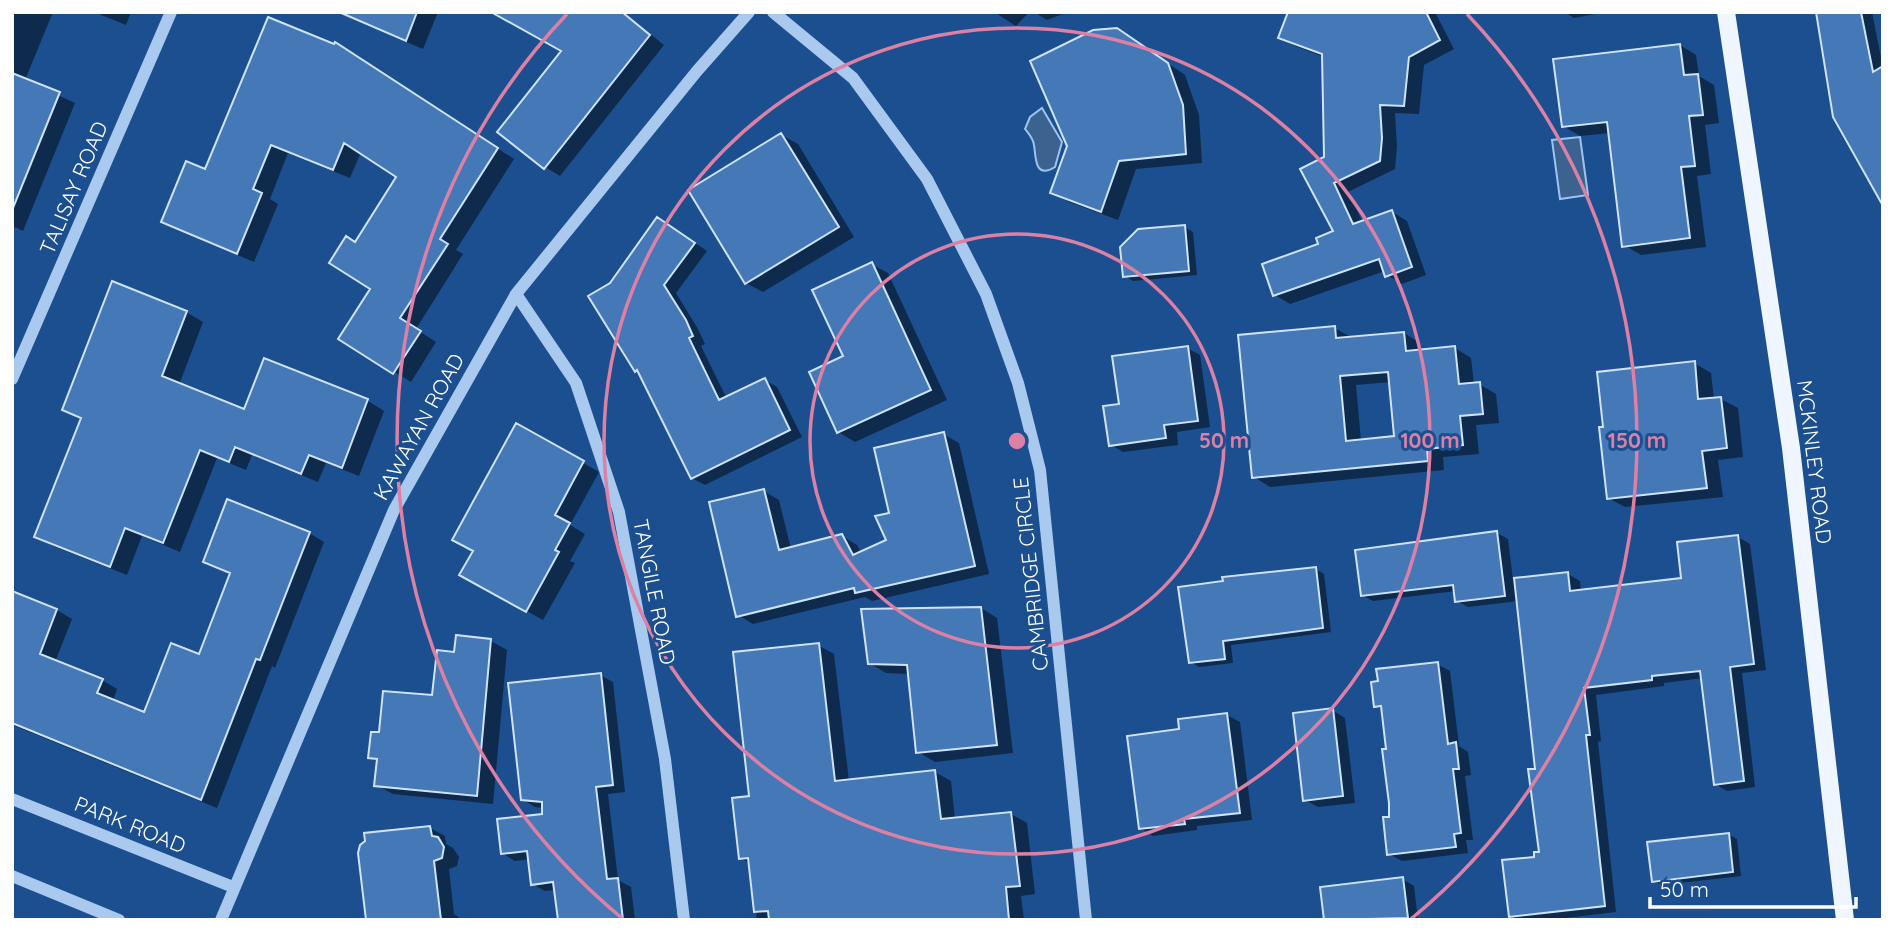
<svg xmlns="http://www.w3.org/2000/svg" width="1895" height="932" font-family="Quicksand,sans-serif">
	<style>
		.water { fill: #3c6290; stroke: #9cc4f0; stroke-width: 2 }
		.shadow { fill: #0007; fill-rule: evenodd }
		.building { fill: #4478b7; stroke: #cfe3fa; stroke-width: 2; fill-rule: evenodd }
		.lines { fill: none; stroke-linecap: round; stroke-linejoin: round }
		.minor { stroke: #a9c9ee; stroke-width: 12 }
		.major { stroke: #f0f6ff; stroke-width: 18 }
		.ring { fill: none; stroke: #dd80a5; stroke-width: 3.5 }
		.labels { text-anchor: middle; stroke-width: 6; stroke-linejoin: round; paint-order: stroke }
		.street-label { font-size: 21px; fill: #fff; stroke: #1b4f8f }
		.centre { fill: #dd80a5; stroke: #1b4f8f; stroke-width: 3.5 }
		.ring-label { font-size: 21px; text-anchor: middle; font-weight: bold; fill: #dd80a5; stroke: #1b4f8f; stroke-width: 6; stroke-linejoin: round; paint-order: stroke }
	</style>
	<rect width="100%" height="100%" fill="#1b4f8f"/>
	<path class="water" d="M1042,108L1062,142L1055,167C1034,180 1036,156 1034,145C1033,138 1029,134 1025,129L1030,117Z
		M1580,137L1588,195L1560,199L1552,140Z"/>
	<path class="shadow" d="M12,12H53L25,80L75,103L23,231L15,227L12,234Z
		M94,12H131L126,25Z
		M349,12H438L423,49L364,24L348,14Z
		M493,12H623L664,45L560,176L545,167L563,50Z
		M994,12H1029L1016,26Z
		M1034,12H1068L1047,20Z
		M1383,12H1435L1454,49L1424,65L1419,114L1395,113L1397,147L1395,169L1348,192L1363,223L1392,212L1407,221L1426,275L1402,284L1387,275L1385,271L1290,304L1275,295L1335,232L1326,158L1324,57L1295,46L1280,38Z
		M1565,12H1605L1574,18Z
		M1818,12H1872L1883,68V188Z
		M269,19L434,107L514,159L456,250L463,254L416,329L436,342L411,382L340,338L372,289L356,244L399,177L361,152L350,178L288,153L270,199L278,204L254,262L179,230L163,221L206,171Z
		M1134,40L1185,75L1199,115L1202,163L1136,169L1118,220L1069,202L1052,193Z
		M1680,45L1696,55L1699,76L1714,85L1719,123L1705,125L1711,174L1697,176L1706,247L1641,255L1624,245L1610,133L1580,136L1563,126Z
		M781,135L798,144L854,237L763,292L746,283Z
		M670,226L707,251L676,293L698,329L705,344L701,346L727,399L764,380L777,387L802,437L705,485L692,478L639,372L636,370L611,284Z
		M1185,227L1193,232L1197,275L1133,281L1125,276Z
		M871,264L888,273L947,400L855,442L838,432L845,357Z
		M186,312L203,322L179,385L245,411L265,360L368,401L384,411L359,476L326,463L318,482L252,455L246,470L217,458L180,552L142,536L127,575L53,546L36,536L82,420L64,409Z
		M1334,328L1351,337L1404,333L1420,343L1421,351L1455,348L1471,358L1474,384H1479L1496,394L1499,423L1476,425L1479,454L1443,457L1444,470L1270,487L1254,477ZM1390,382L1396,438L1361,441L1356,385Z
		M1187,348L1200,355L1210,427L1177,432L1178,445L1123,452L1110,444L1121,405Z
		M1694,363L1711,373L1714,399H1721L1738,408L1743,457L1718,460L1723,497L1625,507L1608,498Z
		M517,425L599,472L570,525L585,534L570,561L575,563L543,620L462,575L475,551Z
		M943,434L959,443L989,574L872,601L865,597L753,624L738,615L764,491L779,500L791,549L842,536L857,545L861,553L888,540L891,514Z
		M309,533L324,542L275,668L272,666L217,808L12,725V593L57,610L72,619L55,662L102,680L117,689L113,701L145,714L200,657L231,575L205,561Z
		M1497,533L1508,539L1513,580L1568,574L1580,581L1581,591L1683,579L1738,537L1750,544L1766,670L1742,673L1755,787L1727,791L1715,784L1703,678L1664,683V686L1596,695L1601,741L1598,742L1616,912L1549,920H1518L1511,916L1541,853L1537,770L1519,601L1468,607L1457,601L1456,591L1373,601L1362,595Z
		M1316,569L1324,574L1331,632L1231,645L1233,663L1199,667L1191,662Z
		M981,608L997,618L1013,753L935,762L918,752L909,674L886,673L869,663Z
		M491,641L507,650L493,804L393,794L376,785L378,762L370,757L381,734L434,697L455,654Z
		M818,645L834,654L849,781L935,772L951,781L955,820L1011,814L1027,823L1035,894L1021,896L1024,920H757L751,864L741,858L751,798Z
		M1437,664L1450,671L1459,746L1468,752L1471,775L1465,776L1473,840H1466L1468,853L1402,861L1389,854L1391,818L1388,750L1383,710L1376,706Z
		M600,675L613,682L625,792L608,794L618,880L631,887L635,920H559L556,890L545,891L532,884L530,859L515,861L502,853L544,815V808L535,807L522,799Z
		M1332,710L1345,718L1355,803L1318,807L1305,800Z
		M1227,715L1240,722L1252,820L1197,826V830L1153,836L1140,828L1181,731Z
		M430,828L445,836L446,844L453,848L459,857L457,866L449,869L454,914L462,920H368Z
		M1728,834L1737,839L1741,876L1662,885L1653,881Z
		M1402,879L1414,886L1418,920H1326Z"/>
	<path class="building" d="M339,12H417L406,41Z
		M491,12H622L650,35L544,169L497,132L561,51Z
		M1288,12H1426L1440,40L1409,57L1404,106L1380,105L1382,138L1380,161L1334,183L1353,224L1392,210L1412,267L1385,277L1379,259L1273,296L1262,264L1318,244L1316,238L1333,231L1300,169L1324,157L1322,54L1278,38Z
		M1816,12H1861L1873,72L1883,66V206L1833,117Z
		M268,17L334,44L335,42L498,148L440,239L448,244L400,318L421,331L393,374L338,339L370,289L329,263L346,236L355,242L396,177L344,143L333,170L271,145L253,189L262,193L237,254L161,222L186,161L205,169Z
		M1117,28L1168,63L1183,105L1186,154L1119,161L1101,212L1050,193L1067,146L1030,61L1093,30Z
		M1680,44L1684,75L1698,74L1703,115L1689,116L1695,166L1681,167L1690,238L1622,247L1607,122L1562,127L1553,59Z
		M12,73L60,92L13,208L12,207Z
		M781,133L839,227L745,284L688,190Z
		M657,217L695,243L664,285L686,320L693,336L689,338L719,400L765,378L790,430L691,479L637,370L635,372L588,296L610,283Z
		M1185,225L1189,271L1123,277L1120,247L1138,229Z
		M872,262L931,390L837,433L809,372L843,356L812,290Z
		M112,281L187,311L162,376L244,409L264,358L368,399L342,468L309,455L301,474L235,447L229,462L200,450L163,543L125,528L110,567L34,537L81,418L62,410Z
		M1335,326L1336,338L1404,332L1406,351L1455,346L1459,384L1480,382L1483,414L1460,416L1463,445L1427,449L1428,461L1252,478L1238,335ZM1388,372L1394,436L1346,441L1340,376Z
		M1188,346L1198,421L1164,425L1166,438L1109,446L1103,406L1119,404L1112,356Z
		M1695,361L1698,399L1721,397L1727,448L1702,451L1707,488L1607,499L1599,427H1603L1597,372Z
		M516,423L584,461L555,515L570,523L555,550L559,552L526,612L459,575L473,551L452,540Z
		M944,432L975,566L855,593L854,588L736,617L709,502L764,489L779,550L842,534L853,555L886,540L875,516L889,513L874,448Z
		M227,499L310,532L260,660L256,659L201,800L12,723V591L57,609L40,654L103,679L97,693L144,712L171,643L199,654L230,573L203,562Z
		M1497,531L1505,596L1455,602L1453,585L1361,596L1355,550Z
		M1738,535L1754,664L1730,667L1744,781L1714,785L1700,671L1652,676V680L1584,688L1590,735H1586L1605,906L1509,917L1502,860L1534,857V852H1539L1528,769H1535L1514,578L1568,572L1570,591L1681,578L1677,542Z
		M1316,567L1323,628L1223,641L1225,659L1189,663L1178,587L1223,581L1222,577Z
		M981,607L997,745L916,753L907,665L868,664L861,609Z
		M456,635L491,639L477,796L374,786L377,759L368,758L371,732H379L383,691L432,695L437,650L454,652Z
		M819,643L835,781L935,770L941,819L1011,812L1020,886L1006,887L1009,920H769L768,911L754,912L748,858L739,859L732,798L749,796L733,652Z
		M1438,662L1448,744L1456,742L1459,769H1453L1461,833L1454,834L1456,847L1387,855L1383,817H1389V803L1382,749H1386L1381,706L1374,707L1371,682L1378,681L1376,669Z
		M601,673L613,785L596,787L607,879L618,878L623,920H558L553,882L531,885L527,851L501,854L497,819L542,814V802L521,800L508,683Z
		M1333,708L1343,796L1303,801L1293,713Z
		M1227,713L1240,813L1184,819L1185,824L1139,829L1127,736L1179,729L1178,719Z
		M430,826L432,836L438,837L444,847L442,858L434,861L441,920H366L358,853L360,845L365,841L364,833Z
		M1729,833L1733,872L1652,882L1647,842Z
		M1403,877L1408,918L1324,920L1320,887Z"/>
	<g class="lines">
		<path class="minor" d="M773,12L853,78L927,179L986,294L1018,383L1040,470L1086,920
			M516,294L576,383L619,512L665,759L684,920
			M12,379L171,12
			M12,799L233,887
			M12,876L119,920
			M221,920L394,510L516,294L697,71L749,12"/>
		<path class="major" d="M1726,12L1791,448L1845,920"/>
	</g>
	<g class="ring">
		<circle cx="1017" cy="441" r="207"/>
		<circle cx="1017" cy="441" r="413"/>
		<path d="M623 919A620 620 0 0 1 567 14M1467 14A620 620 0 0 1 1411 919"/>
	</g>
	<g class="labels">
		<g class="street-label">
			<text transform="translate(74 188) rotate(-67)" y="7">TALISAY ROAD</text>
			<text transform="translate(419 427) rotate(-61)" y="7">KAWAYAN ROAD</text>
			<text transform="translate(1814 462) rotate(83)" y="7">MCKINLEY ROAD</text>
			<text transform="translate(1031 574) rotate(-96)" y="7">CAMBRIDGE CIRCLE</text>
			<text transform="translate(654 592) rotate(79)" y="7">TANGILE ROAD</text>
			<text transform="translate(130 825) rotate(22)" y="7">PARK ROAD</text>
		</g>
	</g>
	<circle cx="1017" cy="441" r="10" class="centre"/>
	<g class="ring-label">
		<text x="1224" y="448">50 m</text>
		<text x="1430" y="448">100 m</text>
		<text x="1637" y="448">150 m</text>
	</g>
	<rect width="1895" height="932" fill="none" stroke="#ffffff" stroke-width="28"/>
	<path d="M1650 897v10h206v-10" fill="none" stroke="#ffffff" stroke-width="3.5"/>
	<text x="1660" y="897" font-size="21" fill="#ffffff" stroke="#1b4f8f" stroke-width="5" paint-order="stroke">50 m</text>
</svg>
